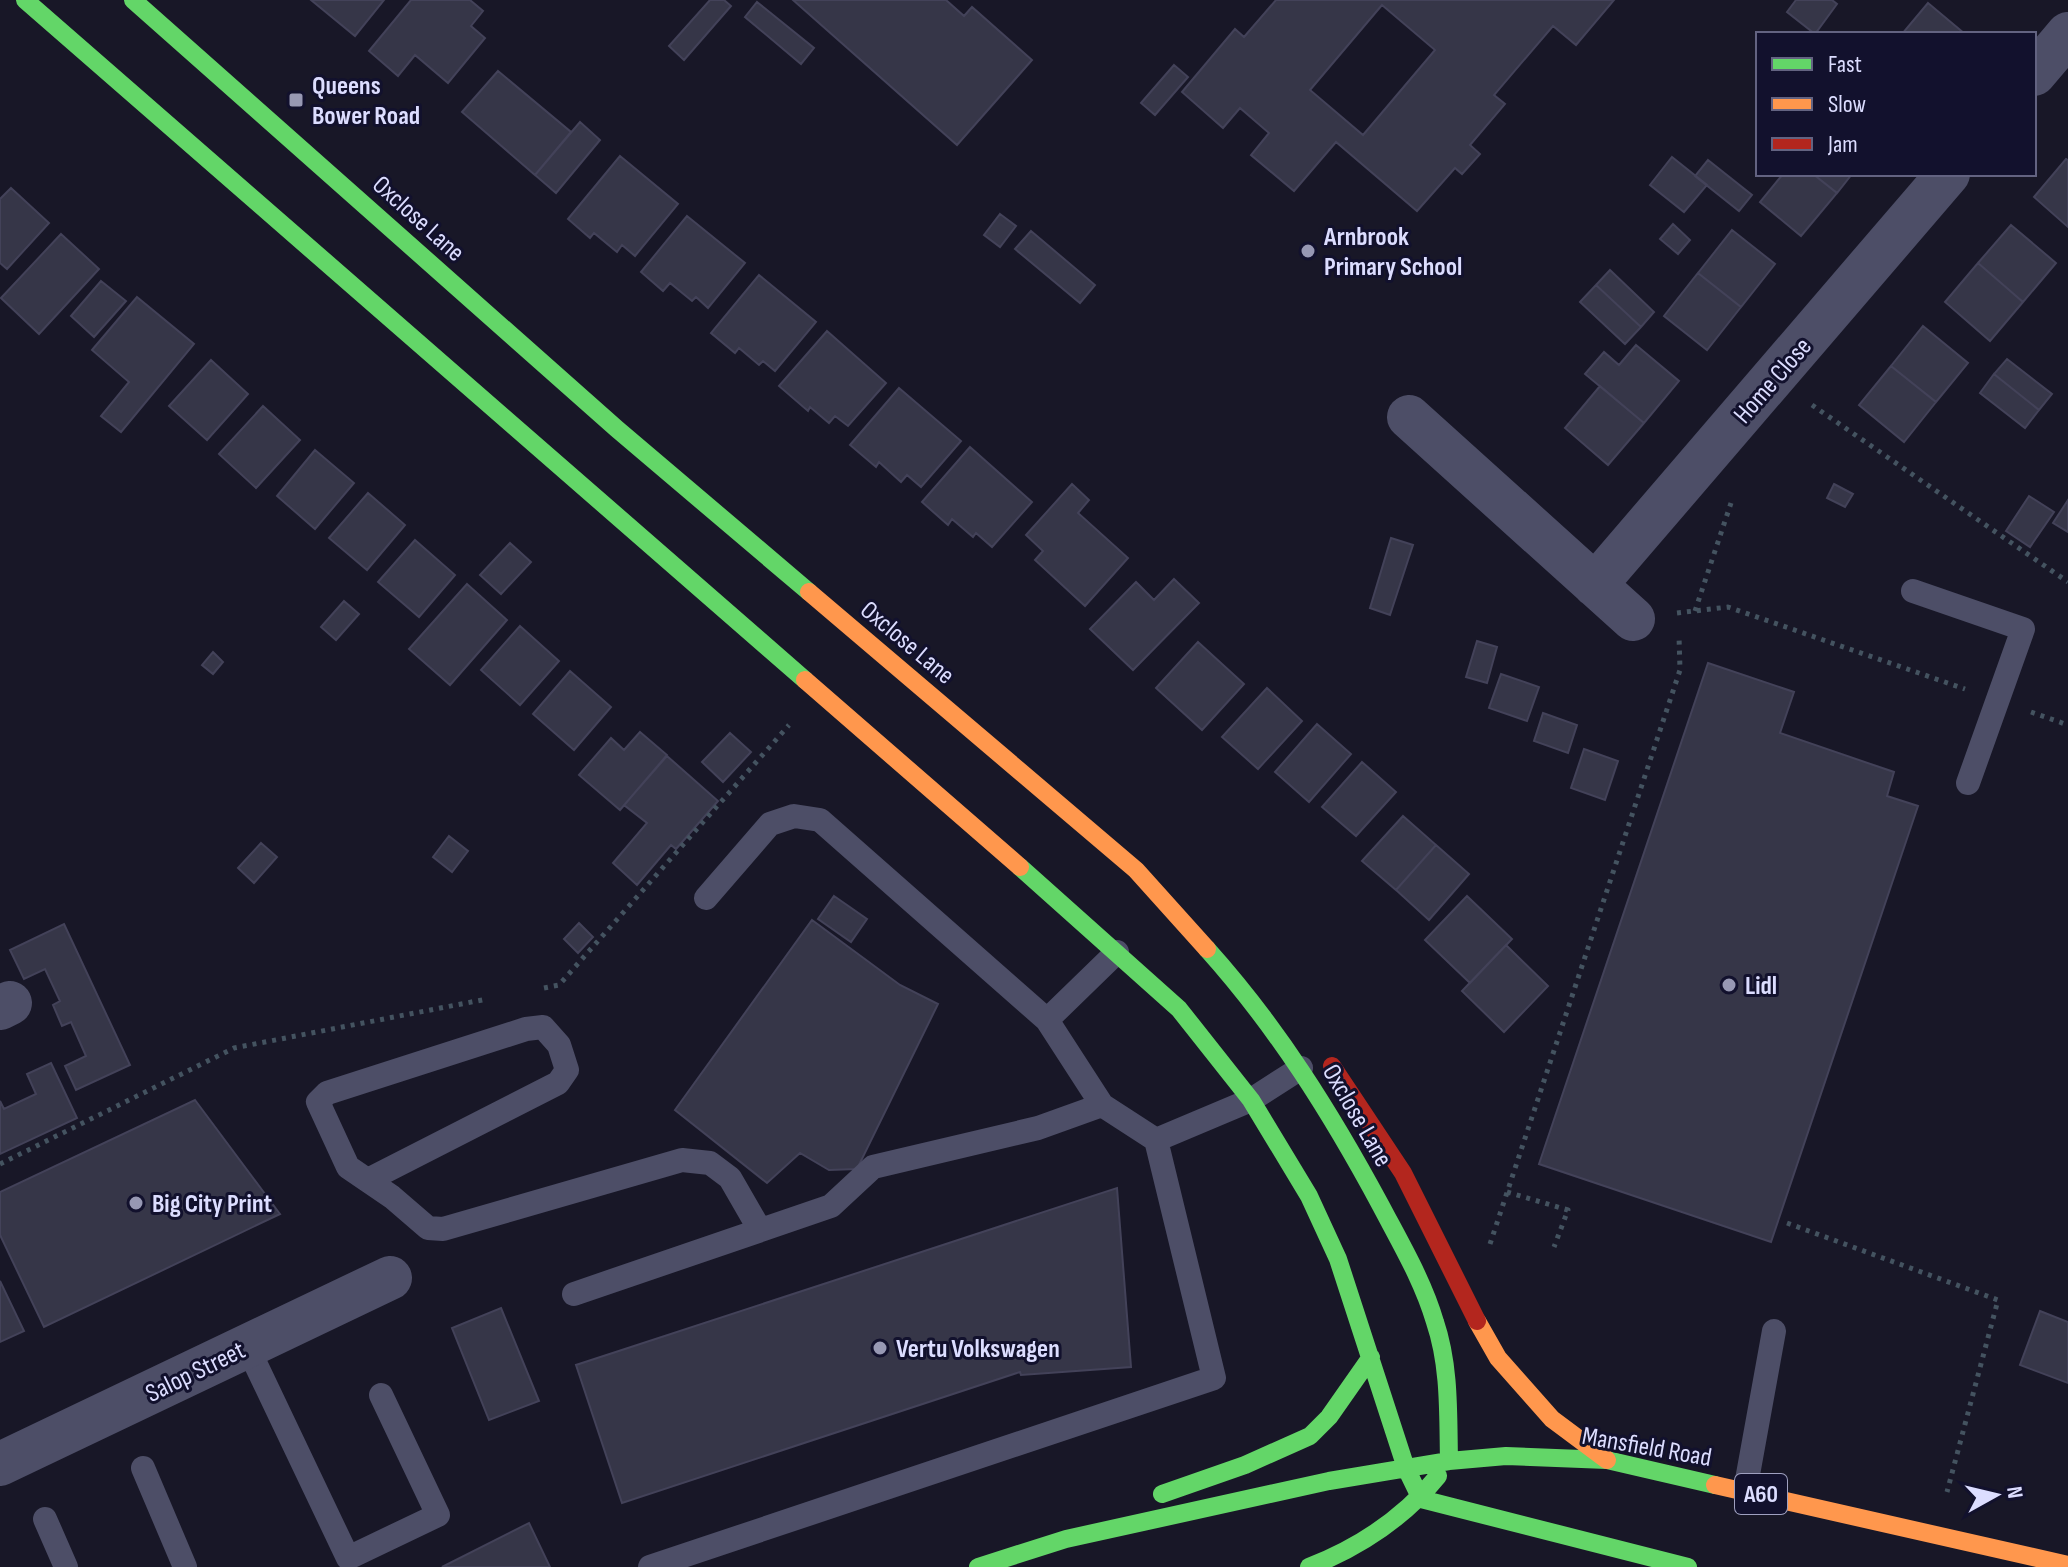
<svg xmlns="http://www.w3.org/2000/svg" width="2068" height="1567" font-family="'Sofia Sans Condensed',sans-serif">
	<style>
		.building { fill: #363648; stroke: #434259; stroke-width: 2; fill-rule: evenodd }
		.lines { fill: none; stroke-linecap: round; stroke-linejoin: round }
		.path { stroke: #445360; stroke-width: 5; stroke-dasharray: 4 6; stroke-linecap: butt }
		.lane { stroke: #4d4e67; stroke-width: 24 }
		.street { stroke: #4d4e67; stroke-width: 44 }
		.fast { stroke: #63d668; stroke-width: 18 }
		.slow { stroke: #ff974d; stroke-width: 18 }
		.jam { stroke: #b3261e; stroke-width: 18 }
		.poi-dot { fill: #9798b3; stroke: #12112d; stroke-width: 3 }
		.labels { text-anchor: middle; stroke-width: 6; stroke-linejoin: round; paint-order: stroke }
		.shield { fill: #12112d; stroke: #9fa0c0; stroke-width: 2 }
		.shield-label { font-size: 24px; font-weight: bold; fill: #dcddff }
		.poi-label { font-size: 26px; font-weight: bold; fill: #dcddff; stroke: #12112d; text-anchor: start }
		.street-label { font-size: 26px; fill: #dcddff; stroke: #12112d }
	</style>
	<rect width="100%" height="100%" fill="#181727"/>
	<path class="building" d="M311,0H384L355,36Z
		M411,0H470L483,11L471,26L485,38L448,83L415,55L398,76L369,51Z
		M710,0H724L731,6L684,60L669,46Z
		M793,0H946L964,16L972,7L1032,60L957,145Z
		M1276,0H1614L1576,45L1553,26L1494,95L1505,104L1470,145L1480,154L1462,174L1455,168L1417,211L1336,142L1294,191L1251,155L1269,133L1240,108L1223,128L1182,92L1235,29L1244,37ZM1382,5L1435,50L1363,135L1310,90Z
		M1796,0H1832L1837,4L1815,34L1787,12Z
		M757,2L814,48L801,64L745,17Z
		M1928,3L1965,34H1902Z
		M1174,65L1188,77L1155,115L1141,103Z
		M498,71L571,132L535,175L462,112Z
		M580,122L600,140L556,193L535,175Z
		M620,156L678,204L635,256L622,245L617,252L594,233L590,238L568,219Z
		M1672,157L1707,185L1684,212L1650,185Z
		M2066,159L2068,160V227L2034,197Z
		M1708,160L1752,195L1739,211L1695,176Z
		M1783,174H1813L1837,193L1801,236L1760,202Z
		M1813,174H1852L1837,193Z
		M11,188L49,223L7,269L0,263V199Z
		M1000,214L1016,226L1000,247L984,235Z
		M687,216L745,263L708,308L696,297L692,301L670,283L663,291L641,272Z
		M1673,224L1690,240L1678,254L1660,239Z
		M2011,225L2056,263L2023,302L1978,263Z
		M1732,230L1775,264L1741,307L1698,273Z
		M1031,231L1095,285L1080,303L1015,249Z
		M61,234L99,269L39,334L1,298Z
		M1978,263L2023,302L1990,341L1945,302Z
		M1610,270L1654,312L1641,327L1596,285Z
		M1698,273L1741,307L1707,350L1664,316Z
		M759,275L816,322L775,371L763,361L759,365L739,348L735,353L711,333Z
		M101,281L126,301L94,337L71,316Z
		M1596,285L1641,327L1625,344L1580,302Z
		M137,297L194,344L121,432L101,416L129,382L92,350Z
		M1923,326L1968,363L1936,402L1891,366Z
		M827,331L886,383L848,426L835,416L829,423L810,407L808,411L779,386Z
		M1636,345L1679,381L1644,423L1585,374L1604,352L1619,365Z
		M2007,359L2052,394L2039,410L1994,374Z
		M211,360L248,394L207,440L169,406Z
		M1891,366L1936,402L1904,442L1859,405Z
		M1994,374L2039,410L2025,428L1980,393Z
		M1600,386L1644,423L1608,465L1565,428Z
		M899,388L961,441L921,487L907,475L901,482L879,462L876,467L850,445Z
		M263,406L300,440L256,488L219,454Z
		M970,447L1032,502L992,547L976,533L973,537L952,519L948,525L922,502Z
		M315,450L354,483L315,529L277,496Z
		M1072,484L1089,500L1078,513L1128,558L1085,606L1035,560L1043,551L1026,535Z
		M1834,484L1853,494L1845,507L1827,498Z
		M368,493L405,525L367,570L329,538Z
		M2029,496L2054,512L2030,547L2006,531Z
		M2068,500V532L2053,523Z
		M1391,538L1413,545L1390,615L1370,608Z
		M415,540L455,575L419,617L378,582Z
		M510,543L531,562L501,594L480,575Z
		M1174,579L1199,603L1133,670L1090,629L1136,582L1154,600Z
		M467,584L507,620L450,685L409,649Z
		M344,601L359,614L336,640L321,627Z
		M520,626L559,661L520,705L481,670Z
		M1477,641L1497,647L1487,683L1466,677Z
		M1198,642L1244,684L1202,730L1156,688Z
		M213,652L223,662L213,674L202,665Z
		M1708,663L1794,692L1780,733L1894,772L1887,796L1918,806L1771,1242L1539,1164Z
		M570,671L611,707L574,750L533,714Z
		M1501,674L1539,687L1527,721L1489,708Z
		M1267,688L1302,721L1258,769L1222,737Z
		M1543,713L1577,725L1568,753L1534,741Z
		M1317,724L1351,754L1309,802L1275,772Z
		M640,732L667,755L620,810L579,775L611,738L624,750Z
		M730,733L751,752L723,782L702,762Z
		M1584,749L1618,761L1605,800L1571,788Z
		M667,756L718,801L676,849L671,845L637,885L613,863L647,823L624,805Z
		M1362,762L1396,792L1356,836L1322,807Z
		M1403,816L1436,845L1396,890L1362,861Z
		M449,836L468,851L452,872L433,857Z
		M261,843L277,857L254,883L238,868Z
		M1436,845L1469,874L1429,920L1396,890Z
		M834,896L867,919L851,942L818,919Z
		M1467,896L1512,939L1470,983L1425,940Z
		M812,920L900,985L938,1004L857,1169L829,1170L800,1153L767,1183L675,1110Z
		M579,923L593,937L578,953L564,939Z
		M64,924L130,1065L76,1090L65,1066L86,1056L71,1022L62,1026L53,1005L60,1001L45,969L24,979L10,950Z
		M1506,945L1548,986L1504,1032L1462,991Z
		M51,1063L77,1118L0,1154V1101L4,1109L36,1094L27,1074Z
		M195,1100L280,1214L44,1327L0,1235V1192Z
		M1117,1188L1131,1367L1021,1375L1020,1372L622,1503L576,1365Z
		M0,1281L24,1331L0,1342Z
		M501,1308L539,1401L489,1420L452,1328Z
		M2040,1311L2068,1322V1383L2020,1365Z
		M529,1523L550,1567H442Z"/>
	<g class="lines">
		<path class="path" d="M1812,405L2068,582
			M1695,611L1731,503
			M1677,613L1728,607L1965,689
			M2031,712L2068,725
			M544,988L559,985L789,725
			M0,1164L234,1048L487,999
			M1507,1192L1568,1210L1554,1247
			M1787,1223L1998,1300L1947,1492
			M1490,1244L1680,670L1679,636"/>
		<path class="lane" d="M1913,591L2023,629L1968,783
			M706,898L770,824L794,816L820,820L1047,1020L1102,1105L1156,1140L1251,1100L1301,1068
			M1047,1020L1117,952
			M368,1180L558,1083L567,1070L559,1045L543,1027L526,1029L327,1093L318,1102L348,1167L392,1197L428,1228L443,1229L682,1160L710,1163L730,1178L760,1230
			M574,1294L831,1206L873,1167L1038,1128L1102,1105
			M247,1346L348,1558L438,1515L381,1395
			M143,1468L185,1567
			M1745,1491L1774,1331
			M45,1519L66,1567
			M650,1567L1214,1378L1156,1140"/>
		<path class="street" d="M2034,74L2068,34
			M1409,417L1633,619
			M1595,585L1948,174
			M0,1008L10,1003
			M0,1464L390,1278"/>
		<path class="fast" d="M25,0L805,680
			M133,0L617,429L809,592
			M1020,867L1179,1009L1251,1100L1309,1196L1338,1259L1406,1468
			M1207,949C1277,1027 1331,1113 1381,1206C1401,1244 1423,1281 1435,1322C1450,1366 1448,1415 1449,1461
			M1310,1436L1329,1417L1371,1357
			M1406,1468L1421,1499L1688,1567
			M1162,1494L1245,1465L1310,1436
			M978,1567L1066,1539L1329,1481L1449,1461L1506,1456L1607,1460L1715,1485
			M1309,1567C1360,1547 1403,1519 1438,1476"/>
		<path class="slow" d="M809,592L1136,870L1207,949
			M805,680L1020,867
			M1477,1321L1498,1358L1552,1419L1607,1460
			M1715,1485L2068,1565"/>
		<path class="jam" d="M1332,1066L1403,1173L1477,1321"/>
	</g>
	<g class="poi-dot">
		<rect x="288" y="92" width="16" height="16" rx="4"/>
		<circle cx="1308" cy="251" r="8"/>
		<circle cx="1729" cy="985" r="8"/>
		<circle cx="136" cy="1203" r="8"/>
		<circle cx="880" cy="1348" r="8"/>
	</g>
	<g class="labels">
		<rect class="shield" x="1735" y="1474" width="52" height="40" rx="6"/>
		<g class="shield-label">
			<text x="1761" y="1502">A60</text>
		</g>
		<g class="poi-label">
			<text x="312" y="94">Queens<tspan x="312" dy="30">Bower Road</tspan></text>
			<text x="1324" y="245">Arnbrook<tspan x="1324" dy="30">Primary School</tspan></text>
			<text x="1745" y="994">Lidl</text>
			<text x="152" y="1212">Big City Print</text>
			<text x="896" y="1357">Vertu Volkswagen</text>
		</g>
		<g class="street-label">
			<text transform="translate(419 218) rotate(42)" y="9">Oxclose Lane</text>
			<text transform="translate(1772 380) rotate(-49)" y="9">Home Close</text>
			<text transform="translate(908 642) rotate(40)" y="9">Oxclose Lane</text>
			<text transform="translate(1358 1115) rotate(60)" y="9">Oxclose Lane</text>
			<text transform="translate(195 1371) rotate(-26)" y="9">Salop Street</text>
			<text transform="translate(1647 1446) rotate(10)" y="9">Mansfield Road</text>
		</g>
	</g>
	<rect x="1756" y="32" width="280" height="144" fill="#12112d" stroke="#636381" stroke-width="2"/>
	<rect x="1772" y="58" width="40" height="12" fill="#63d668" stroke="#636381" stroke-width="2"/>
	<text x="1828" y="72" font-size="24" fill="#dcddff">Fast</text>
	<rect x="1772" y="98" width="40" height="12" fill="#ff974d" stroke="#636381" stroke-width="2"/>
	<text x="1828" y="112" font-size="24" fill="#dcddff">Slow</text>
	<rect x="1772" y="138" width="40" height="12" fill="#b3261e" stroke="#636381" stroke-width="2"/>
	<text x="1828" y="152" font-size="24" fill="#dcddff">Jam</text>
	<g transform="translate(1996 1495) rotate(82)" stroke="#12112d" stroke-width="6" paint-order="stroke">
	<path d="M0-6L14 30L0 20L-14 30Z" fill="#dcddff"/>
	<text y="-12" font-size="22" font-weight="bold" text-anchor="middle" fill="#dcddff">N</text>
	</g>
</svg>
